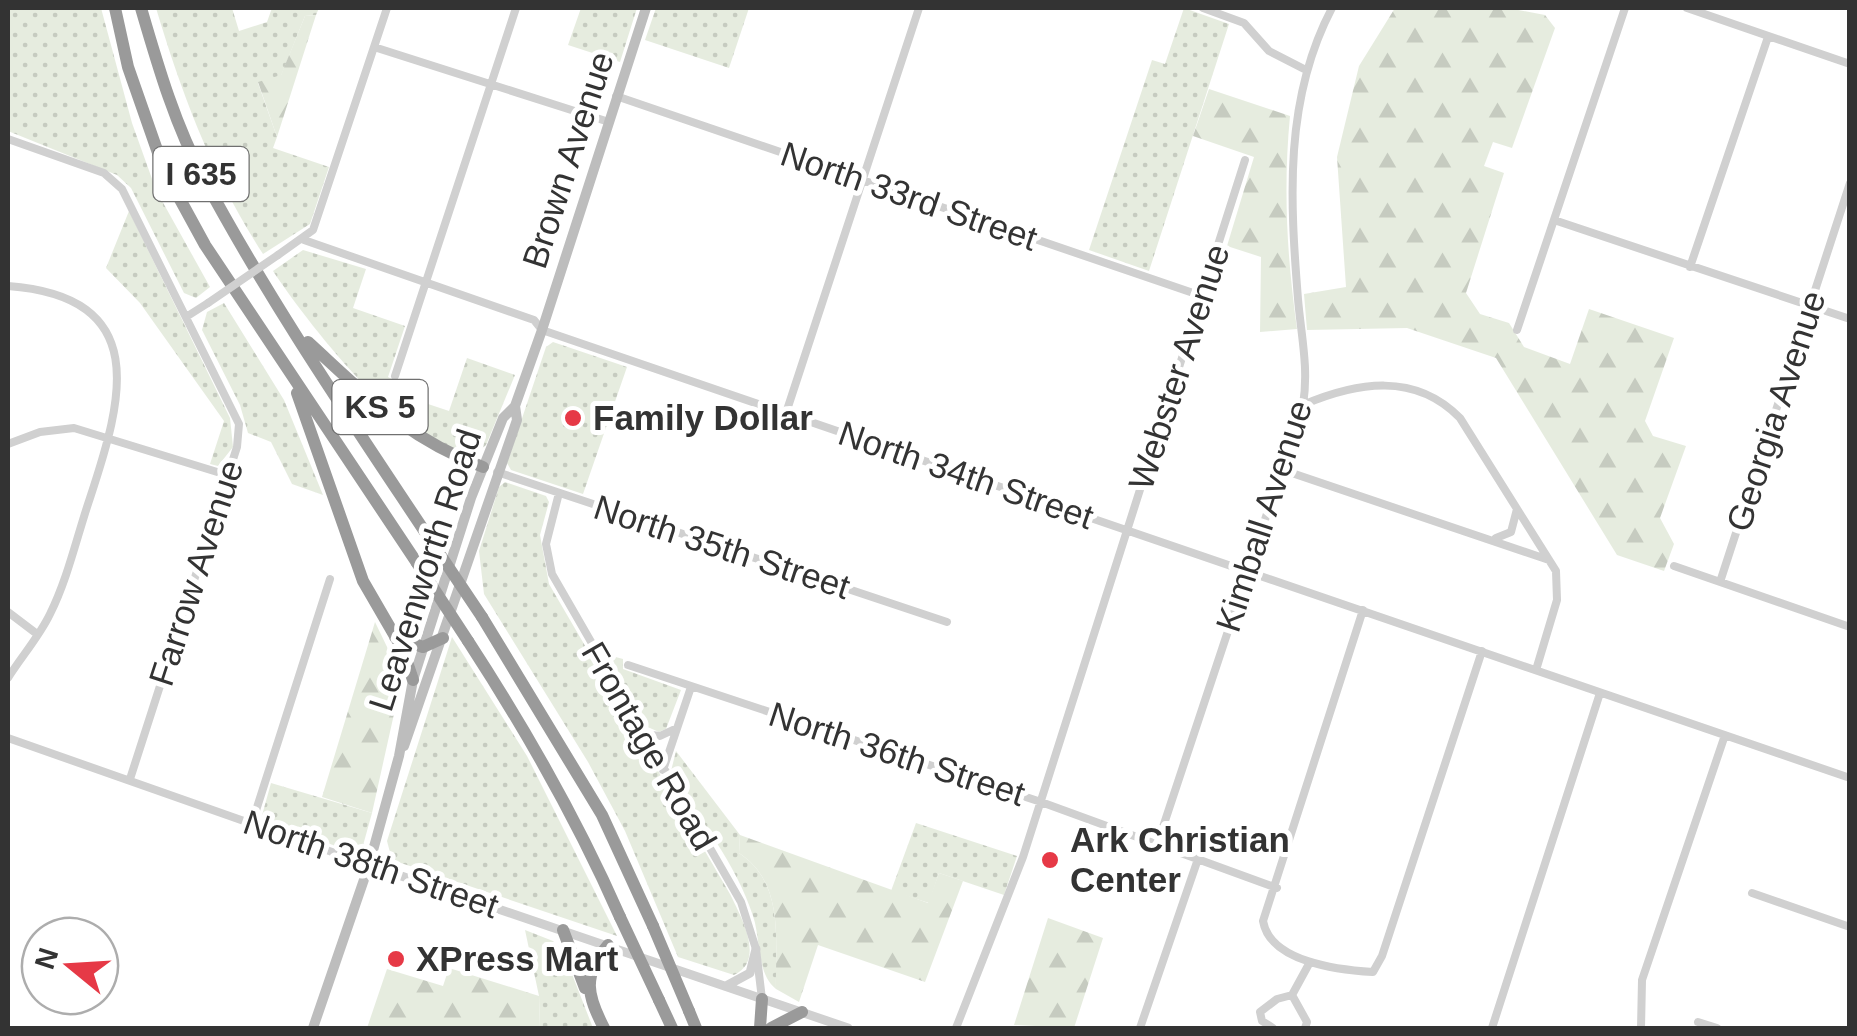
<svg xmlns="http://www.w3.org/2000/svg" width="1857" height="1036" font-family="Helvetica,sans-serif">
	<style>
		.green { fill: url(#green-dots) }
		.forest { fill: url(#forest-firs) }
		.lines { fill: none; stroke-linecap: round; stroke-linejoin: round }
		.minor { stroke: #d0d0d0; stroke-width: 8 }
		.tertiary { stroke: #d0d0d0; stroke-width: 9 }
		.secondary { stroke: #bdbdbd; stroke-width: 10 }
		.motorway { stroke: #9a9a9a; stroke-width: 12 }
		.minor-bridge { stroke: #d0d0d0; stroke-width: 8 }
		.motorway-bridge { stroke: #9a9a9a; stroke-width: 12 }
		.poi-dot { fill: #e63946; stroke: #fff; stroke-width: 4 }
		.labels { text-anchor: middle; stroke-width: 10; stroke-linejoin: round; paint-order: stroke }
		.shield { fill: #fff; stroke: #707070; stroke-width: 2.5 }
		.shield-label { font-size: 32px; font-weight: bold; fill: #333 }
		.street-label { font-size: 35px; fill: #333; stroke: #fff }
		.poi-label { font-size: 35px; font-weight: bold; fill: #333; stroke: #fff; text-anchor: start }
	</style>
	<defs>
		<pattern id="green-dots" width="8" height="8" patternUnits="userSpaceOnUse" patternTransform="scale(2.5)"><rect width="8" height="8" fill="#e6ecdf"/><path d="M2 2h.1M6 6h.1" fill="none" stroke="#c6cbc0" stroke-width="1.8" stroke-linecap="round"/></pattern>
		<pattern id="forest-firs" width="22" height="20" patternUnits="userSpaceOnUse" patternTransform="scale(2.5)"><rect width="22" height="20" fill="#e6ecdf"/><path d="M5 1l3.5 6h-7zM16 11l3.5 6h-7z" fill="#c6cbc0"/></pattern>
	</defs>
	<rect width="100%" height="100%" fill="#fff"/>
	<path class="green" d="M8,8H101L132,123L156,190L210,287L196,298L184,293L131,188L117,175L8,131Z
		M156,8H232L239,31L267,22L272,8H319L316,15L305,16L281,76L258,83L277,137L273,148L329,167L310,224L263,254C213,177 182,95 156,8Z
		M581,8H637L620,62L568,45Z
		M656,8H749L729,68L645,40Z
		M1184,8L1229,24L1149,271L1089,250L1152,60L1165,64Z
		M129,211L230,418L233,447L218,466L210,464L224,421L140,303L106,268Z
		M303,250L366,269L353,308L405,326L388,377L398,382L395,393L449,411L467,358L515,375L486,445L478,452C416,466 304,318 273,271Z
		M224,303L284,400L323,495L292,484L271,442L248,433L240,405L202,330L207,312Z
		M553,342L627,367L583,494L511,470L507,463L546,347Z
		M505,482L546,496L549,502L540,535L549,584L730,894C741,917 766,960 734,975L678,957L625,831L588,762L484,594L479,551L499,487Z
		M452,637L527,756L617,936L392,860L387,841Z
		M601,653L623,659V669L681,690L666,729L659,732L643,725Z
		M676,751L740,835L739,853C785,883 775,940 776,989C756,973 761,939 753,916C737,865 698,817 671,771Z
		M271,783L372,813L362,849L355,853L261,819Z
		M916,823L1017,856L1004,895L939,873L929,903L891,891Z
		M525,930L553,941L563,951L593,1028H540L539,996Z"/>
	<path class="forest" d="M1395,8H1508L1545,15L1555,28L1512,148L1493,142L1484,166L1504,173L1466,293L1480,314L1509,323L1524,347L1570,364L1589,309L1674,338L1645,421L1653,436L1686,446L1660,518L1674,544L1664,571L1617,555L1496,358L1407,328L1307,330L1304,294L1346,287L1337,157L1359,66Z
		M316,15L277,137L258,82L281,75L305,16Z
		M1209,89L1290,116C1283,189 1287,257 1297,329L1260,332L1261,257L1227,246L1254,157L1193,136Z
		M375,622L402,678L372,813L322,797Z
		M740,835L928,903L939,873L963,881L925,982L818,945L799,1002L776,989C775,940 785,883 739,853Z
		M1048,918L1103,938L1074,1028L1014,1025Z
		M449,968L539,996L540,1028H367L387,969L443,986Z"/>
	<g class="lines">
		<path class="minor" d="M1203,8L1244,23L1269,51L1306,70
			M1687,8L1850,64
			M374,47L609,122
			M616,96L1202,296
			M8,139L104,173L122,189L239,424L237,447L130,779
			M1554,220L1850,319
			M304,240L534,320L542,330L1850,778
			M278,255L313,230L387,8
			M1690,267L1768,37
			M8,286C152,297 123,398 90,498C77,536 68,578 50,614C39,637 21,657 8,678
			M186,317L208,303
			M1517,330L1625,8
			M395,376L516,8
			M1303,405C1357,382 1415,372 1460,418L1556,571L1557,600L1536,670
			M786,413L919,8
			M8,444L40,432L74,428L227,475
			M1280,469L1549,560
			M497,472L947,622
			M559,493L546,544L552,574L741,902L756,949L762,999
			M1496,538L1511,532L1517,509
			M1674,566L1850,627
			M1720,582L1850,183
			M1363,610L1263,921C1270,962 1339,970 1373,972L1382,956L1482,651
			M8,612L37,634
			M628,665L1041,802L1277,888
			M643,734L660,736L677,728
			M8,738L369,865
			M663,770L691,687
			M252,823L330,579
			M1158,842L1303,405C1309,368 1301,335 1298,299C1290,199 1284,99 1332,8
			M1752,893L1850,927
			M1292,995L1310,962
			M1698,1022L1717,1028
			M956,1028L1023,857L1245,160
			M1140,1028L1198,859
			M1273,1028L1262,1021L1260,1012L1277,999L1292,995L1307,1022L1305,1028
			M1492,1028L1600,693
			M1641,1028L1642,980L1725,735"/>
		<path class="tertiary" d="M369,865L848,1028
			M726,986L750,973L756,949"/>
		<path class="secondary" d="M404,746L517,420L515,406
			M313,1028L369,865L399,756L413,680L471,498L503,418L515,406L542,330L646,8"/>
		<path class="motorway" d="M115,8L128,67L164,170L205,245L417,563
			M141,8C158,66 175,125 204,179C270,302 350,419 427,535
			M308,342C367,396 406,438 483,467
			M297,393L363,581L403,650L413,680
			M482,617L602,815L653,926
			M395,637L423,647L443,638
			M468,641C526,730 577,819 620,917
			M563,930L585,988
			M659,1000L672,1028
			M689,1011L696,1028
			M604,1028C587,995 582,976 608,945
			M760,1028L762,999
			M771,1028L802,1012"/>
		<path class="minor-bridge" d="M208,303L278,255"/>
		<path class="motorway-bridge" d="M427,535L482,617
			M417,563L468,641
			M620,917L659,1000
			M653,926L689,1011"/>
	</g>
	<g class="poi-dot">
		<circle cx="573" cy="418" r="10"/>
		<circle cx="1050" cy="860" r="10"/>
		<circle cx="396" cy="959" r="10"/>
	</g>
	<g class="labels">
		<g class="shield">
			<rect x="153.5" y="147" width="95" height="54" rx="8"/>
			<rect x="332.5" y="380" width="95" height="54" rx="8"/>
		</g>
		<g class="shield-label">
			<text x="201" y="185">I 635</text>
			<text x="380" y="418">KS 5</text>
		</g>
		<g class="street-label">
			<text transform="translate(568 160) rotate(-72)" y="12">Brown Avenue</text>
			<text transform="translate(909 196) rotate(19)" y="12">North 33rd Street</text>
			<text transform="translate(1179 367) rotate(-72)" y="12">Webster Avenue</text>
			<text transform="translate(1776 411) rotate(-72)" y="12">Georgia Avenue</text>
			<text transform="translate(966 475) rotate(19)" y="12">North 34th Street</text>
			<text transform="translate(1264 516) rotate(-72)" y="12">Kimball Avenue</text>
			<text transform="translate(722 547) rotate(18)" y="12">North 35th Street</text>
			<text transform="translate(425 570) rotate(-72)" y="12">Leavenworth Road</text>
			<text transform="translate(196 573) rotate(-72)" y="12">Farrow Avenue</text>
			<text transform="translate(649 746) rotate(60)" y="12">Frontage Road</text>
			<text transform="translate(897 754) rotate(18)" y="12">North 36th Street</text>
			<text transform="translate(371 864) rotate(19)" y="12">North 38th Street</text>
		</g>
		<g class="poi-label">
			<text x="593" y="430">Family Dollar</text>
			<text x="1070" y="852">Ark Christian<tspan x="1070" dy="40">Center</tspan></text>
			<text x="416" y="971">XPress Mart</text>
		</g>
	</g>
	<rect width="1857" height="1036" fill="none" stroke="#333333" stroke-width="20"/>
	<g transform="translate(70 966) rotate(288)"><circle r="48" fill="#ffffff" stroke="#adadad" stroke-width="2.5"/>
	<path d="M0-8L18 38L0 25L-18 38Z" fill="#e63946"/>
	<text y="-15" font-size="28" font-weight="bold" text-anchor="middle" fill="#333333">N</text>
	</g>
</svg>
